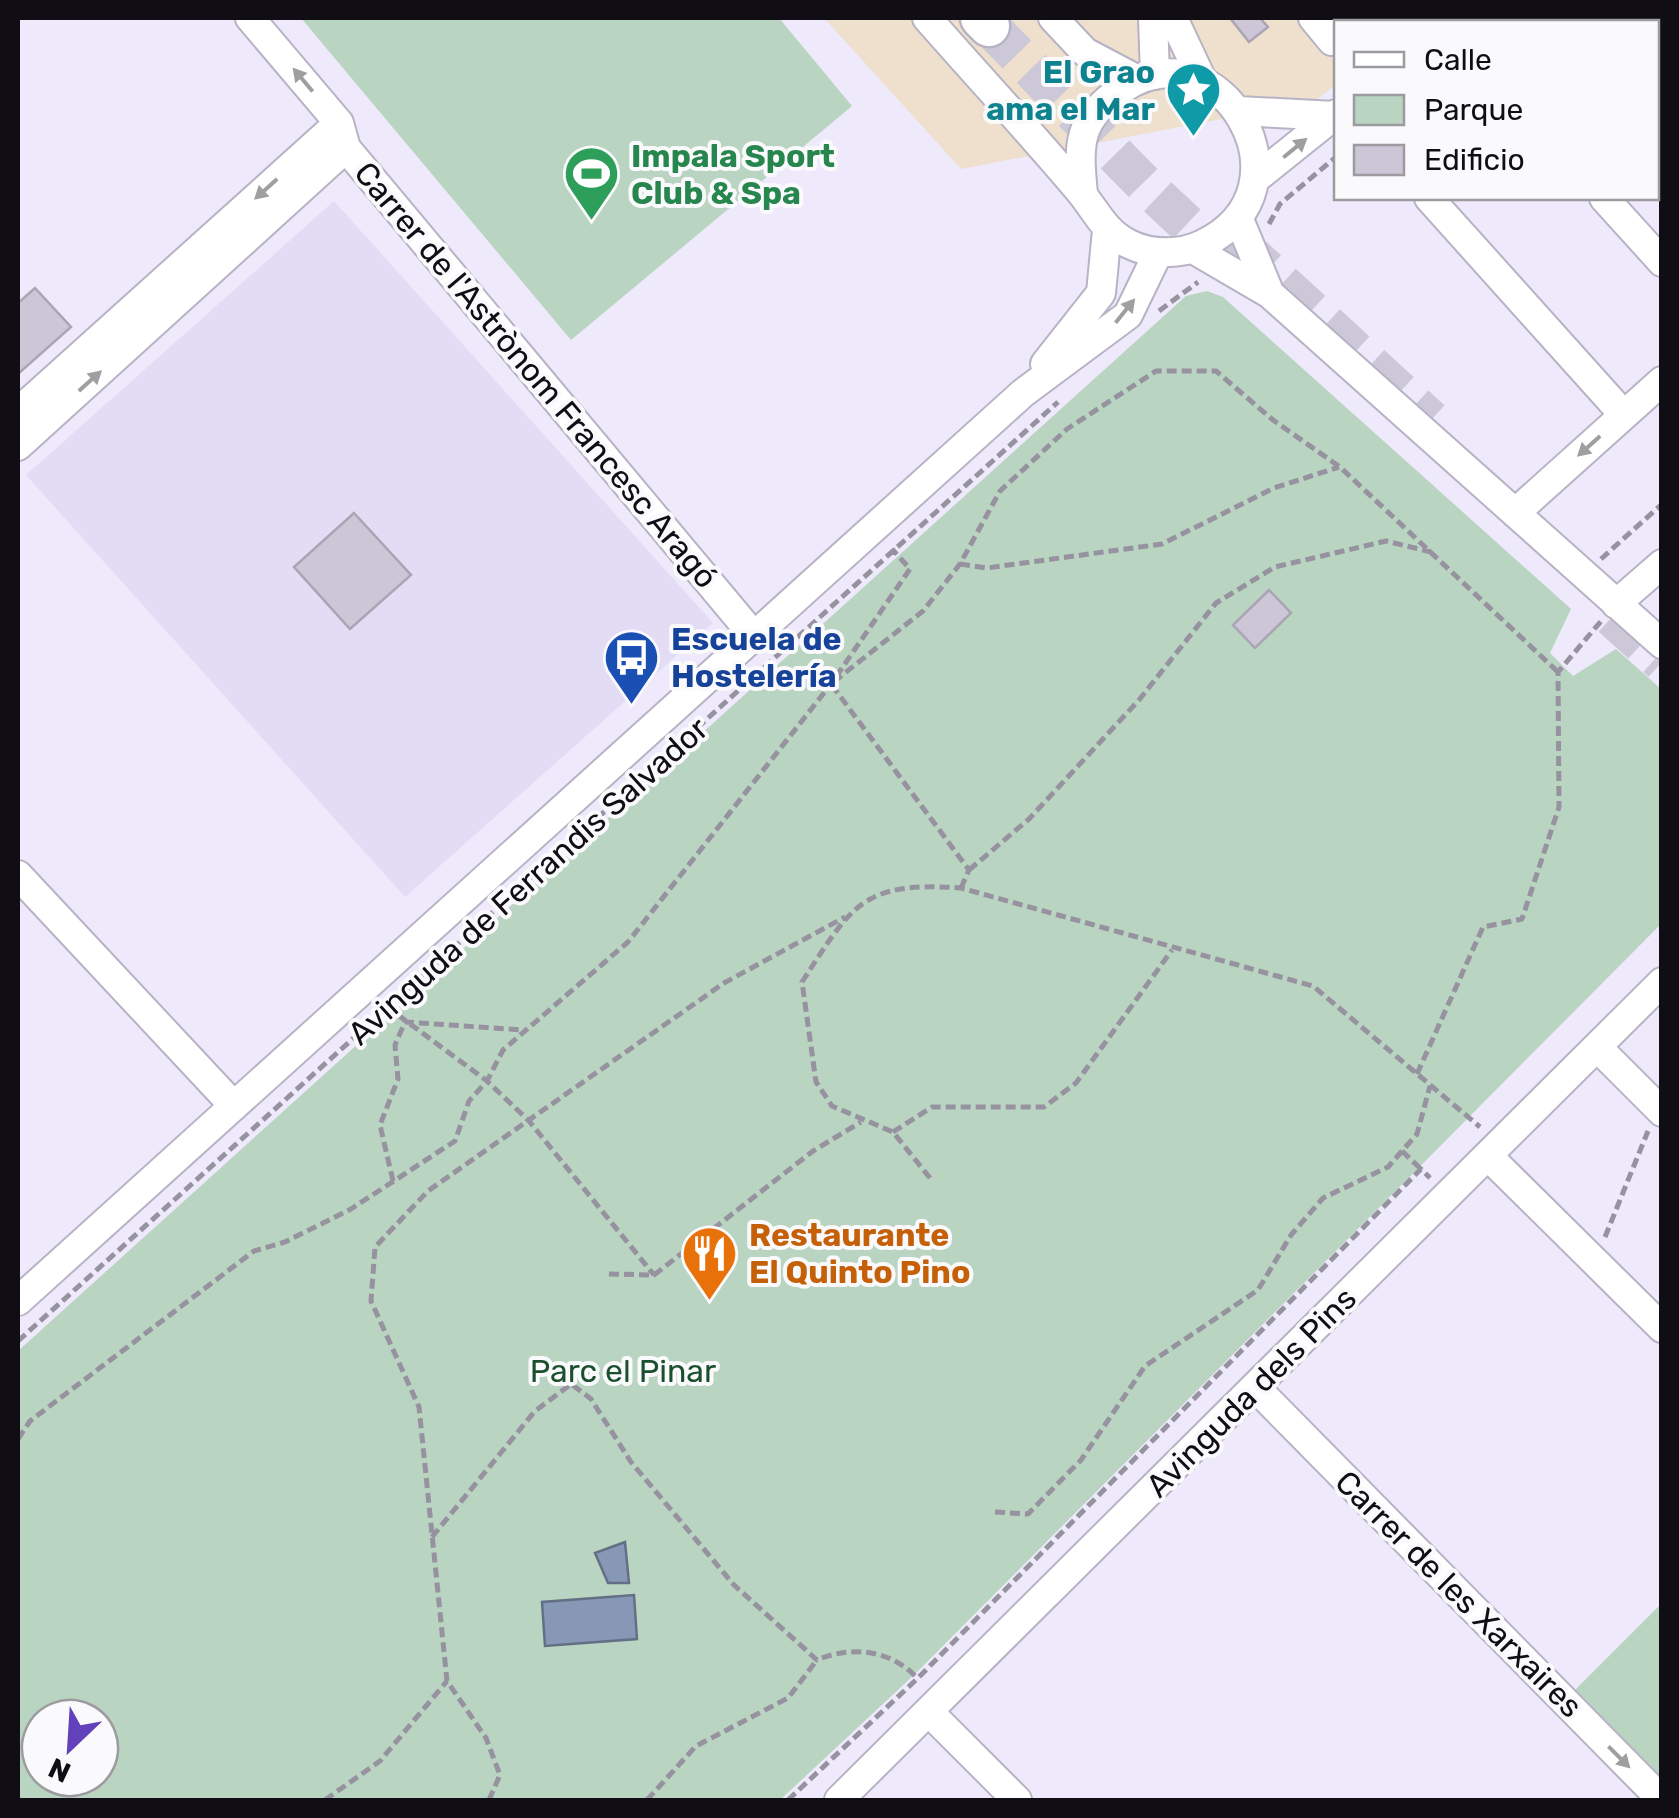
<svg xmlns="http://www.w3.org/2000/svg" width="1679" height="1818" font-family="Rubik,sans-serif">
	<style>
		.built { fill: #e3dcf5 }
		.industrial { fill: #eee0cd }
		.green { fill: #b9d4c0; fill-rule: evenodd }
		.water { fill: #8798b6; stroke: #636f85; stroke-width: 2.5 }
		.building { fill: #cdc6d7; stroke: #aba4b5; stroke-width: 2.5 }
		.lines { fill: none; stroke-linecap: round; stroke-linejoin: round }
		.highway-tunnel { stroke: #cdc8d8; stroke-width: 40; stroke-dasharray: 40 20; stroke-linecap: butt }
		.minor-casing { stroke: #b7b3c4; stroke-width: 32 }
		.highway-casing { stroke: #b7b3c4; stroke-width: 45 }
		.path { stroke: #96929f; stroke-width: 5; stroke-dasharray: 10 5; stroke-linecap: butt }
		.minor { stroke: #fff; stroke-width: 28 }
		.highway { stroke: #fff; stroke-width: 40 }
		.oneway { fill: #9f9fa1 }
		.labels { text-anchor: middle; stroke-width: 8; stroke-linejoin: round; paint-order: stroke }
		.culture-label { font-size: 32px; font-weight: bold; fill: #0d838f; stroke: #faf9fc; text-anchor: end }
		.leisure-label { font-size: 32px; font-weight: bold; fill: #27864d; stroke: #faf9fc; text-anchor: start }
		.street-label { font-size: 32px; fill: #100e14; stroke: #faf9fc }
		.transit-label { font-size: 32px; font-weight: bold; fill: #164399; stroke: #faf9fc; text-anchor: start }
		.food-label { font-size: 32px; font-weight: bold; fill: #c56008; stroke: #faf9fc; text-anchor: start }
		.park-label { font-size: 32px; fill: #1b502f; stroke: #faf9fc }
	</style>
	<rect width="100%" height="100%" fill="#eee9fb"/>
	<path class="built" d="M334,201L713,623L405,897L26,475Z"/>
	<path class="industrial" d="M824,18H1416L1410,22H1336V84L1315,101L961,169Z"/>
	<path class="green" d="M301,18H779L852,106L571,340Z
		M1207,291L1223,297L1571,609L1550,653L1573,676L1616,649L1661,689V924L915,1674L780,1800H18V1351L1186,296ZM40,1718H100V1778H40Z
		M1661,1604V1779L1574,1691Z"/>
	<path class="water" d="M625,1542L629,1583H608L595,1553Z
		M634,1595L637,1639L545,1646L542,1602Z"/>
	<path class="building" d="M1230,18H1260L1268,27L1249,42Z
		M35,288L71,327L18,374V303Z
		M354,513L411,575L350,629L294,567Z
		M1269,590L1291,613L1255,648L1233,625Z"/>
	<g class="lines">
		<path class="highway-tunnel" d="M989,26L1144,184L1235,269
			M1238,243L1431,420
			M1612,617L1662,662"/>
		<defs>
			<path id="minor" d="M250,18L339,123L346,148L754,636
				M927,18C977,75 1029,131 1078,189C1096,210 1104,232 1129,244C1151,255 1181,255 1203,244C1319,188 1219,22 1122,89C1077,119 1078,144 1083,194
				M1053,18L1085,52L1136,79
				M1153,18L1155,75
				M1173,18L1203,82
				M1313,18L1332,41L1336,37
				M1620,18L1625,22
				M1354,22L1360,18
				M1447,22L1453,18
				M1656,58L1662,63
				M1239,111L1335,116
				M1255,179L1336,114
				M1429,198L1624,415
				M1604,198L1662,262
				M1238,217L1270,294
				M1193,249L1270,294L1662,644
				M1045,364L1101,293L1107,230
				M18,412L339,123
				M18,446L346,148
				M1515,513L1662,381
				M1616,604L1662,564
				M18,875L234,1106
				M1597,1047L1662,1112
				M1488,1156L1662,1328
				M18,1301L1023,393L1128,315L1158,253
				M1256,1388L1662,1800
				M930,1713L1017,1800
				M839,1800L1662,982"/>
			<path id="highway" d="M981,18L989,26"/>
		</defs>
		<use href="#minor" class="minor-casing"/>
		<use href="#highway" class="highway-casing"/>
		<path class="path" d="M1499,22L1505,18
			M1269,224L1280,204L1336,157
			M1159,311L1198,282
			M1601,559L1662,504
			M960,564L987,568L1162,544L1274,488L1339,467
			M969,870L1029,819L1139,700L1216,603L1275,567L1386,541L1431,552
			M961,888L969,870L831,684L923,611L960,564L1000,491L1067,429L1156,371H1216L1273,420L1340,467L1558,672
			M386,1006L487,1081L529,1121L654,1275
			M1417,1074L1483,927L1522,919L1559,807L1558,672L1602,620
			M893,1132L932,1107H1044L1076,1083L1172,950
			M1402,1151L1421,1169
			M930,1178L893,1132L832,1106L816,1082L802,982C852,905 862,881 961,888L1313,986L1480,1127
			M393,1181L380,1125L398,1079L395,1045L405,1022L524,1030
			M1605,1237L1648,1131
			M609,1274L654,1275L813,1151L861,1122
			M18,1341L1058,402
			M18,1439L30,1421L254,1251L285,1242L351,1209L455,1141L469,1101L487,1081L503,1050L628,942L831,684L910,569L892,549
			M995,1512L1028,1514L1081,1460L1145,1366L1258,1290L1291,1235L1323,1198L1388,1167L1417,1134L1430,1086
			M432,1537L535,1411L571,1384L591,1399L631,1462L734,1585L817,1660C852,1645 892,1650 918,1679
			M325,1800L380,1761L447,1681
			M489,1800L500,1775L486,1738L447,1681L419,1407L371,1301L375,1247L428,1191L724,983L845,917
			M647,1800L696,1746L788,1698L817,1660
			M788,1800L918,1678L1421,1169L1430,1178"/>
		<use href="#minor" class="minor"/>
		<use href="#highway" class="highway"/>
	</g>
	<defs><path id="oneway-solid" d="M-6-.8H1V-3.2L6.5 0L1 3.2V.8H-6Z" transform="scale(2.5)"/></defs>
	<g class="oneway">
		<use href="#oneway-solid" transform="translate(303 80) rotate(-130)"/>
		<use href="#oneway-solid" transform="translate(1295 148) rotate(-39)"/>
		<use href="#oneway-solid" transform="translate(266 189) rotate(138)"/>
		<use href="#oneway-solid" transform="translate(1125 311) rotate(-51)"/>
		<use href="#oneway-solid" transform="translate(90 381) rotate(-42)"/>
		<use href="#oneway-solid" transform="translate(1589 446) rotate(138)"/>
		<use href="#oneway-solid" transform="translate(1619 1757) rotate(45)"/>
	</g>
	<defs>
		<symbol id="sight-pin" viewBox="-11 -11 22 30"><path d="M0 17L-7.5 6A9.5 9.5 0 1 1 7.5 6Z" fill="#0f9aa8" stroke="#faf9fc"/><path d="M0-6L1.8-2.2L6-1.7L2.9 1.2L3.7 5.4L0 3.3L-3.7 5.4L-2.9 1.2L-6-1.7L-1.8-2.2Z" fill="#fff"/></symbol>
		<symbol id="stadium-pin" viewBox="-11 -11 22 30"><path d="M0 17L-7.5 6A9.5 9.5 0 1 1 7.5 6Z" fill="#2e9e5b" stroke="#faf9fc"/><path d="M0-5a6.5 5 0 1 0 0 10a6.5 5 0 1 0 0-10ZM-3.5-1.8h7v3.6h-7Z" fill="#fff"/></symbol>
		<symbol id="bus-pin" viewBox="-11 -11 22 30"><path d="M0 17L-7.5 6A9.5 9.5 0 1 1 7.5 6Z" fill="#1a4fb4" stroke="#faf9fc"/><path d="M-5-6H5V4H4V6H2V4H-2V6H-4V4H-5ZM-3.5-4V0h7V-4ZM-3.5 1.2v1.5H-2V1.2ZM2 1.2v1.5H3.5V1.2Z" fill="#fff"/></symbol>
		<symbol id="restaurant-pin" viewBox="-11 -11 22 30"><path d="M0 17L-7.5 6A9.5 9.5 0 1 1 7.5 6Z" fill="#e8710a" stroke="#faf9fc"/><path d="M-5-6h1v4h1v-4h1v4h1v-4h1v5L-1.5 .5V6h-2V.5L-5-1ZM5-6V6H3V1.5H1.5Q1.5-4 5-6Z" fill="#fff"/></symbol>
	</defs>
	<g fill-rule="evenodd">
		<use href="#sight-pin" x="1162" y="58" width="63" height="86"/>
		<use href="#stadium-pin" x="560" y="142" width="63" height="86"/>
		<use href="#bus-pin" x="600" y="626" width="63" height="86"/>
		<use href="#restaurant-pin" x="678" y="1222" width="63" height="86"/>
	</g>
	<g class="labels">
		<g class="culture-label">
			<text x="1155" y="83">El Grao<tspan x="1155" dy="37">ama el Mar</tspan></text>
		</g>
		<g class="leisure-label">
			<text x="631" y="167">Impala Sport<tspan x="631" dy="37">Club &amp; Spa</tspan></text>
		</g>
		<g class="street-label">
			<text transform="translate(536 375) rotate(50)" y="11">Carrer de l'Astrònom Francesc Aragó</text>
			<text transform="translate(528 881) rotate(-42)" y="11">Avinguda de Ferrandis Salvador</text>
			<text transform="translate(1251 1392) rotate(-45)" y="11">Avinguda dels Pins</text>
			<text transform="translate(1459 1594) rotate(45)" y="11">Carrer de les Xarxaires</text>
		</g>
		<g class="transit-label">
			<text x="671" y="650">Escuela de<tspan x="671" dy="37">Hostelería</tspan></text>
		</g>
		<g class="food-label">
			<text x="749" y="1246">Restaurante<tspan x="749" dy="37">El Quinto Pino</tspan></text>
		</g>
		<g class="park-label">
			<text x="623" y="1382">Parc el Pinar</text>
		</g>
	</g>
	<rect width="1679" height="1818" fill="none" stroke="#100e14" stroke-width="40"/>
	<rect x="1334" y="20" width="325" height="180" fill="#faf9fc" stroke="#9c9b9f" stroke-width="2.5"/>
	<rect x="1354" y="52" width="50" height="15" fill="#ffffff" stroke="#9c9b9f" stroke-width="2.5"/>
	<text x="1424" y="70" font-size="30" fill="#100e14">Calle</text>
	<rect x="1354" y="95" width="50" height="30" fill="#b9d4c0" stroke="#9c9b9f" stroke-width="2.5"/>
	<text x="1424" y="120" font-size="30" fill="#100e14">Parque</text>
	<rect x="1354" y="145" width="50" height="30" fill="#cdc6d7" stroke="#9c9b9f" stroke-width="2.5"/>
	<text x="1424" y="170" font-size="30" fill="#100e14">Edificio</text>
	<g transform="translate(70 1748) rotate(205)"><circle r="48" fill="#faf9fc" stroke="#9c9b9f" stroke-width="2.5"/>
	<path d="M0-8L18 38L0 25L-18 38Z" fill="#6341ba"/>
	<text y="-15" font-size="28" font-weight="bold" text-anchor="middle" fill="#100e14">N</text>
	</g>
</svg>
